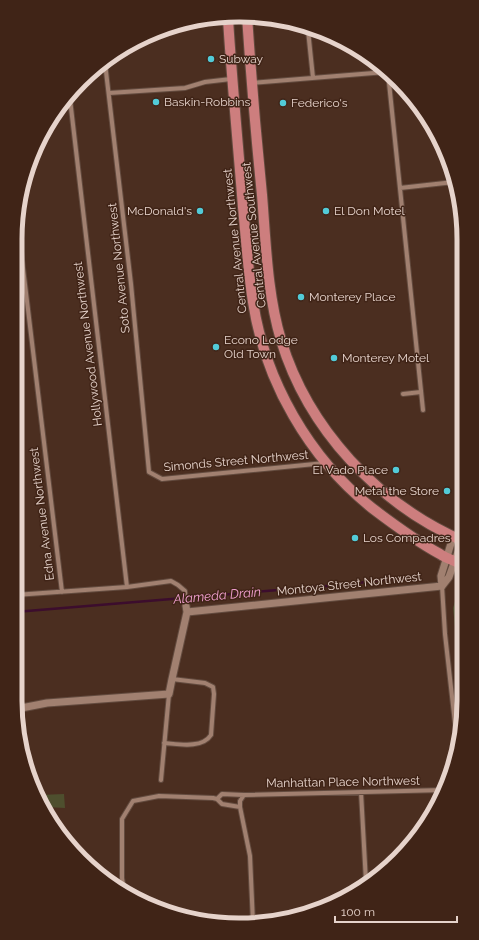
<svg xmlns="http://www.w3.org/2000/svg" width="479" height="940" font-family="Raleway,sans-serif">
	<style>
		.green { fill: #4e4f2e }
		.lines { fill: none; stroke-linecap: round; stroke-linejoin: round }
		.stream { stroke: #3c0d2d; stroke-width: 2.5 }
		.minor-casing { stroke: #634b3f; stroke-width: 6 }
		.tertiary-casing { stroke: #634b3f; stroke-width: 9 }
		.primary-casing { stroke: #634b3f; stroke-width: 12 }
		.minor { stroke: #a18070; stroke-width: 4 }
		.tertiary { stroke: #a18070; stroke-width: 7 }
		.primary { stroke: #cd7e7e; stroke-width: 10 }
		.poi-dot { fill: #52cbd8; stroke: #402417; stroke-width: 1.5 }
		.labels { text-anchor: middle; stroke-width: 3; stroke-linejoin: round; paint-order: stroke }
		.poi-label { font-size: 12px; fill: #e6d3cb; stroke: #402417; text-anchor: start }
		.street-label { font-size: 12px; fill: #e6d3cb; stroke: #402417 }
		.water-label { font-size: 13px; font-style: italic; fill: #f4a2d3; stroke: #402417 }
		.rim { fill: none; stroke: #e6d3cb; stroke-width: 5 }
	</style>
	<rect width="100%" height="100%" fill="#4b2e20"/>
	<path class="green" d="M463,574L464,713L453,608Z
		M64,794L65,808L45,807L39,795Z"/>
	<g class="lines">
		<path class="stream" d="M15,612L339,585L419,576"/>
		<defs>
			<path id="minor" d="M308,30L313,78
				M105,63L131,284L149,472L162,479L325,463
				M388,73L423,410
				M252,83L386,72
				M109,93L185,88L205,82L231,79
				M70,99L127,587
				M400,188L454,182
				M17,218L62,592
				M403,394L421,392
				M442,586L445,634L457,741
				M15,595L127,587L171,581L178,585L185,591L186,606
				M164,743C178,744 202,749 211,735L214,694L213,687L205,683L172,679
				M161,780L169,694
				M361,792L366,882
				M244,795L240,801V807L250,856L253,923
				M217,799L222,794L244,795L444,790
				M124,891L122,878V819L133,801L159,796L213,798L217,799L222,804L240,807"/>
			<path id="tertiary" d="M442,586L441,576L453,537
				M442,586L449,577L462,541
				M187,612L442,586
				M16,709L47,703L169,694L172,679L187,612L186,606"/>
			<path id="primary" d="M247,16C251,76 256,136 262,195C266,243 267,293 281,340C308,429 378,504 463,541
				M228,19C232,82 238,144 243,207C246,238 248,271 253,302C265,381 309,458 372,508C393,524 416,541 440,554C447,559 456,561 463,565"/>
		</defs>
		<use href="#minor" class="minor-casing"/>
		<use href="#tertiary" class="tertiary-casing"/>
		<use href="#primary" class="primary-casing"/>
		<use href="#minor" class="minor"/>
		<use href="#tertiary" class="tertiary"/>
		<use href="#primary" class="primary"/>
	</g>
	<g class="poi-dot">
		<circle cx="211" cy="59" r="4"/>
		<circle cx="156" cy="102" r="4"/>
		<circle cx="283" cy="103" r="4"/>
		<circle cx="200" cy="211" r="4"/>
		<circle cx="326" cy="211" r="4"/>
		<circle cx="301" cy="297" r="4"/>
		<circle cx="216" cy="347" r="4"/>
		<circle cx="334" cy="358" r="4"/>
		<circle cx="396" cy="470" r="4"/>
		<circle cx="447" cy="491" r="4"/>
		<circle cx="355" cy="538" r="4"/>
	</g>
	<g class="labels">
		<g class="poi-label">
			<text x="219" y="63">Subway</text>
			<text x="164" y="106">Baskin-Robbins</text>
			<text x="291" y="107">Federico's</text>
			<text x="192" y="215" text-anchor="end">McDonald's</text>
			<text x="334" y="215">El Don Motel</text>
			<text x="309" y="301">Monterey Place</text>
			<text x="224" y="344">Econo Lodge<tspan x="224" dy="14">Old Town</tspan></text>
			<text x="342" y="362">Monterey Motel</text>
			<text x="388" y="474" text-anchor="end">El Vado Place</text>
			<text x="439" y="495" text-anchor="end">Metal the Store</text>
			<text x="363" y="542">Los Compadres</text>
		</g>
		<g class="street-label">
			<text transform="translate(254 235) rotate(-96)" y="4">Central Avenue Southwest</text>
			<text transform="translate(235 241) rotate(-96)" y="4">Central Avenue Northwest</text>
			<text transform="translate(119 268) rotate(-96)" y="4">Soto Avenue Northwest</text>
			<text transform="translate(88 344) rotate(-97)" y="4">Hollywood Avenue Northwest</text>
			<text transform="translate(236 461) rotate(-5)" y="4">Simonds Street Northwest</text>
			<text transform="translate(42 514) rotate(-97)" y="4">Edna Avenue Northwest</text>
			<text transform="translate(349 584) rotate(-6)" y="4">Montoya Street Northwest</text>
			<text transform="translate(343 782) rotate(-1)" y="4">Manhattan Place Northwest</text>
		</g>
		<g class="water-label">
			<text transform="translate(217 595) rotate(-5)" y="5">Alameda Drain</text>
		</g>
	</g>
	<path d="M0 0H479V940H0ZM239 22H240A217 217 0 0 1 457 239V701A217 217 0 0 1 240 918H239A217 217 0 0 1 22 701V239A217 217 0 0 1 239 22Z" fill="#402417" fill-rule="evenodd"/>
	<path class="rim" d="M239 22H240A217 217 0 0 1 457 239V701A217 217 0 0 1 240 918H239A217 217 0 0 1 22 701V239A217 217 0 0 1 239 22Z"/>
	<path d="M335 916v6h122v-6" fill="none" stroke="#e6d3cb" stroke-width="2"/>
	<text x="341" y="916" font-size="12" fill="#e6d3cb" stroke="#402417" stroke-width="3" paint-order="stroke">100 m</text>
</svg>
